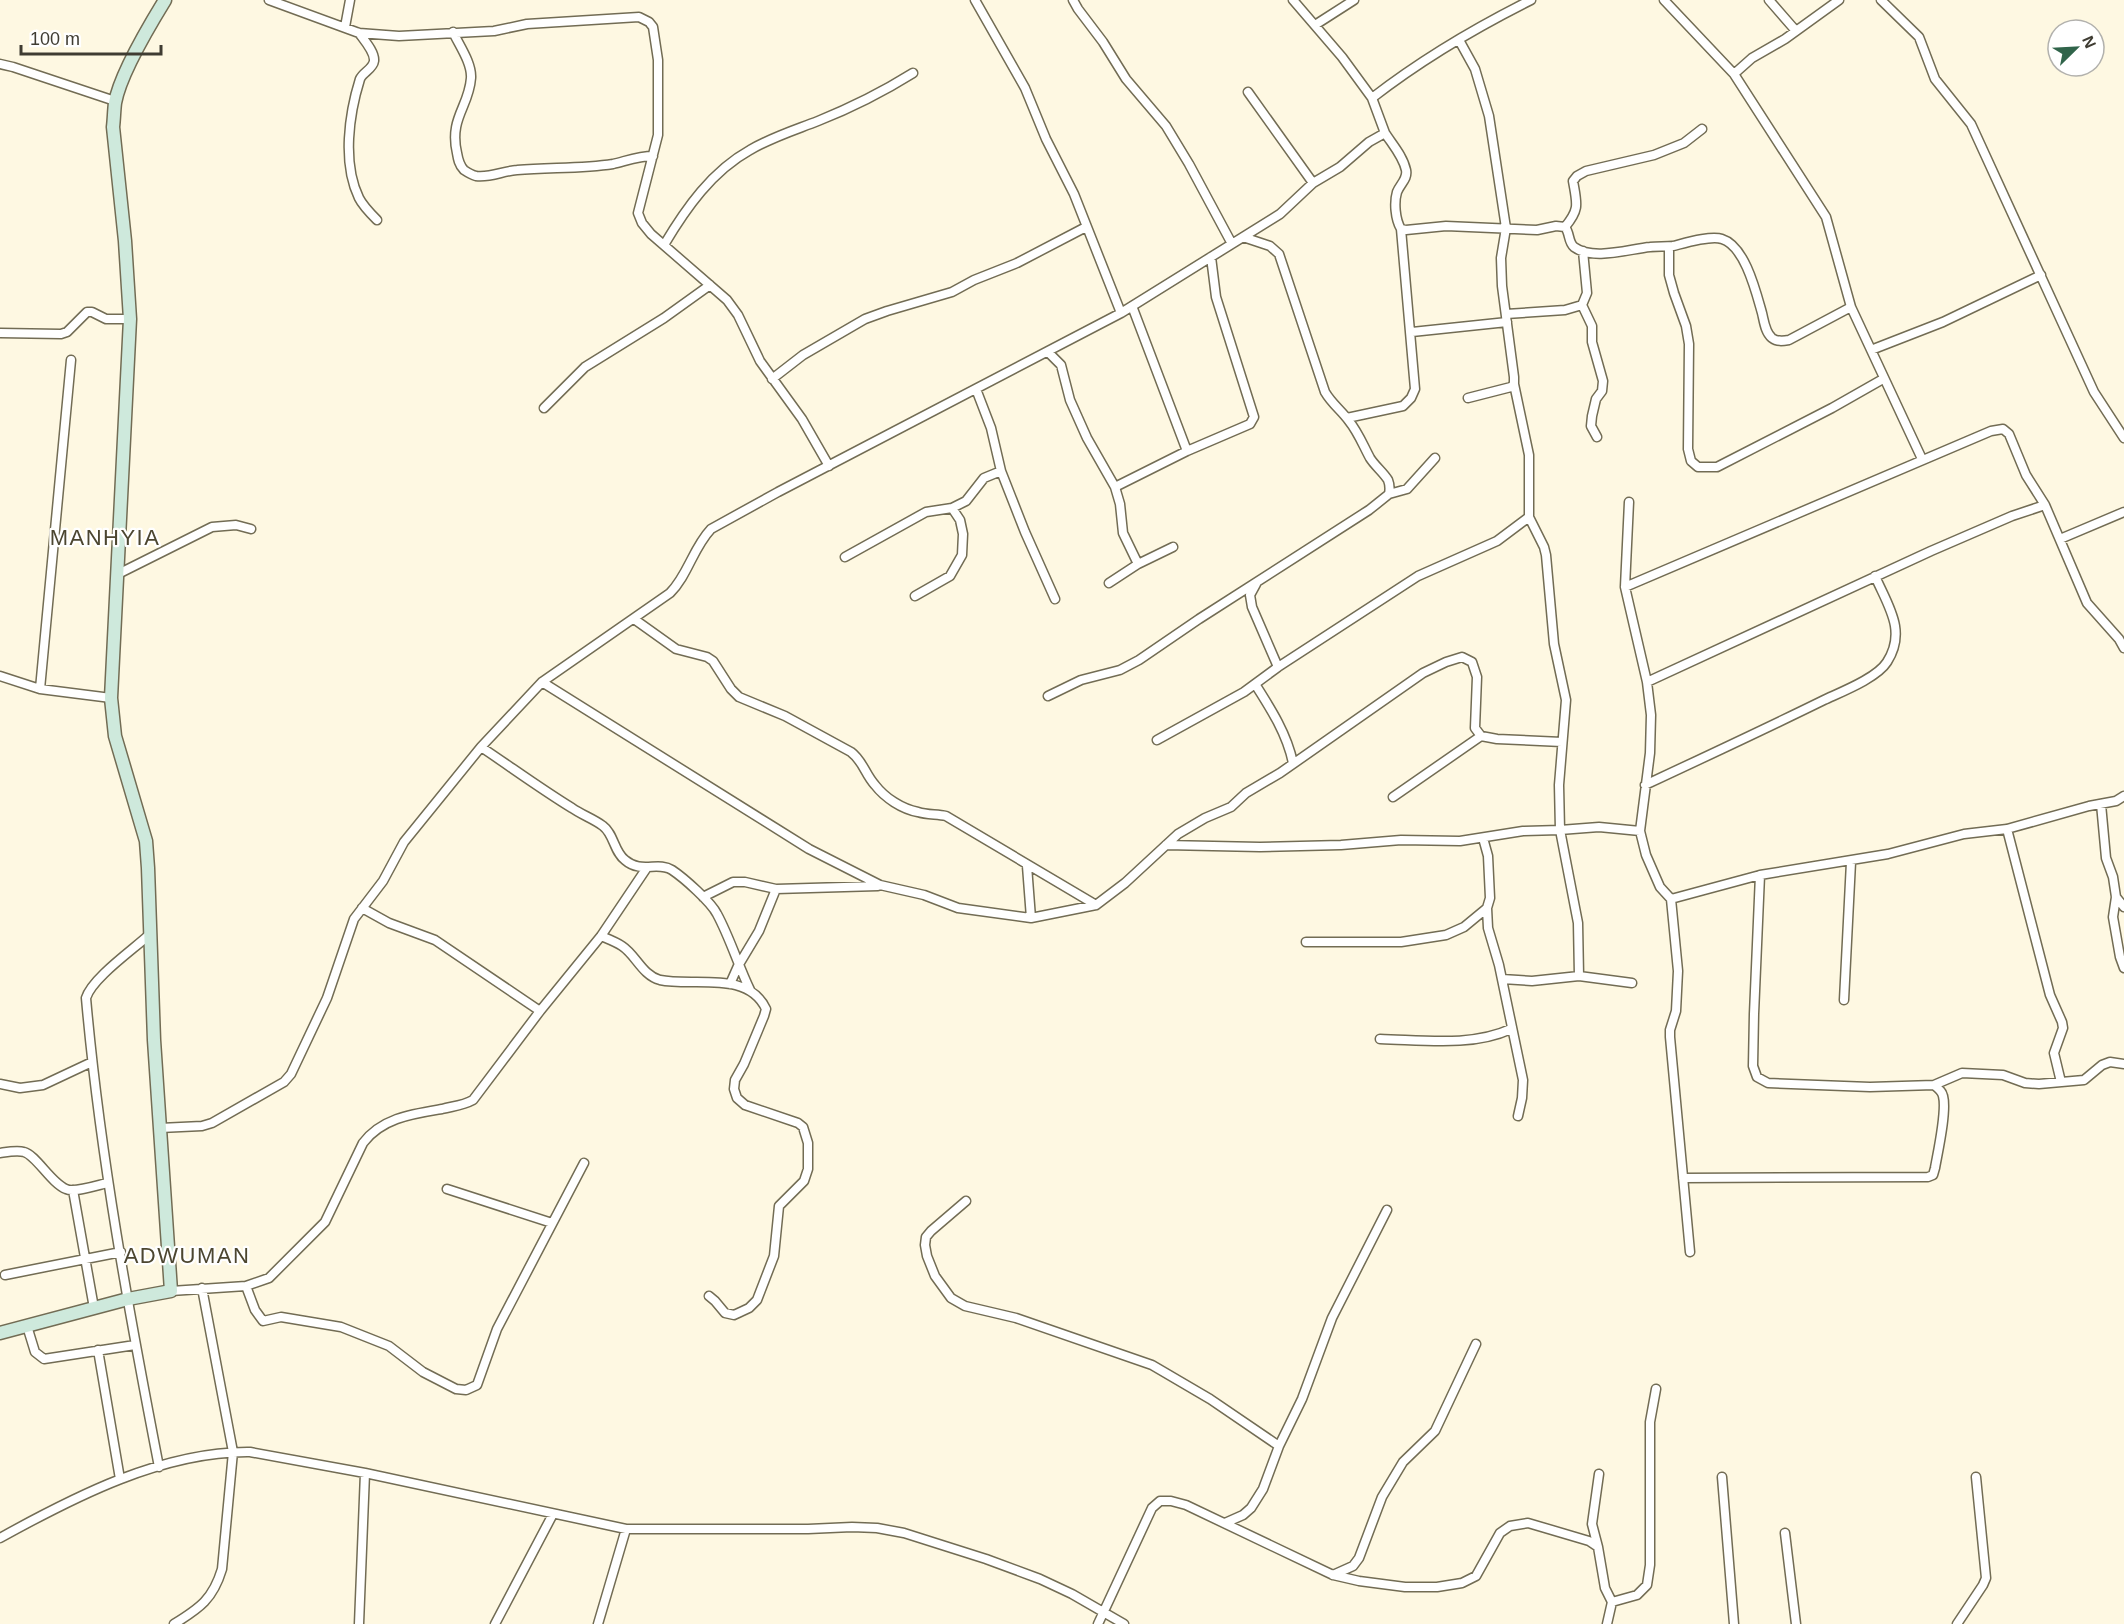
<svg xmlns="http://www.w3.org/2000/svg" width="2124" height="1624" font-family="Arial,sans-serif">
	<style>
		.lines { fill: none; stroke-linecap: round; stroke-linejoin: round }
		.street-casing { stroke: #726c54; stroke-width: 11 }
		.secondary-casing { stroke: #726c54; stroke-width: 15 }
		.street { stroke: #fff; stroke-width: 8 }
		.secondary { stroke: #cee9dc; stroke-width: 12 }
		.labels { text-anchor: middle; stroke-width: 4.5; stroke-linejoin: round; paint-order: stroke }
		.quarter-label { font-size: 22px; letter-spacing: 1.5px; fill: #4c4630; stroke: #fff }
	</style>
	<rect width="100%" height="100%" fill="#fef8e2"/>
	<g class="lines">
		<defs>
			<path id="street" d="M269,0L359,33L399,36L494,31L527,24L639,17L649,22L653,27L658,60V135L638,213L642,223L651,234L727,300L738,315L760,361L802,419L829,466
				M975,0L1025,88L1046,139L1074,194L1121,313
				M1073,0L1078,9L1103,42L1126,79L1166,126L1189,164L1232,244
				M1293,0L1342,57L1372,98L1385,133
				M1664,0L1734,74
				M1769,0L1796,31
				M1839,0L1785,39L1752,58L1734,74L1826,217L1851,307L1922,459
				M1881,0L1919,37L1935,79L1971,124L2094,392L2124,438
				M1315,25L1354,0
				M345,27L350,0
				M453,32C459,45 472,63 471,78C469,107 449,118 457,153C458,159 459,165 464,170C467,172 472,175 476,176C490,178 503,171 517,170C549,167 581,169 613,164C626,161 639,156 653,156
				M359,33C364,40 375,52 374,61C373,69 363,72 360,79C349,114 342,163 359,198C363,206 370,213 377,220
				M1459,40L1475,69L1489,116L1506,228L1501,258L1502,286L1514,377V384L1511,387L1468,398
				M0,64L13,67L115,101
				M1248,92L1313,183
				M1372,98C1421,60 1475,28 1531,0
				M1565,227C1580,209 1577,204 1573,181L1577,176L1586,171L1654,155L1684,143L1702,129
				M1401,229L1406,230L1446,226L1537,230L1556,226L1565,227C1570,233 1568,242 1574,247C1593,261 1629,249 1650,247C1658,246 1665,247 1673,246C1685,243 1711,235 1722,239C1745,246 1756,292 1762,313C1764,321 1765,332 1772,338C1777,342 1783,341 1789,340L1851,307
				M664,245C686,208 712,171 750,150C772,137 795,130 818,121C853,107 881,93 913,73
				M1669,247V275L1674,293L1686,326L1689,344L1688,449L1691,461L1698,467H1717L1832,408L1883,379
				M1582,305L1592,326V342L1603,381L1602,391L1596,399L1592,416L1591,426L1597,437
				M1132,306L1187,451
				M1506,314L1565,310L1582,305L1587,293L1583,251
				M1412,332L1507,322
				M0,333L61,334L67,332L87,312H92L106,319H130
				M1871,350L1943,322L2041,275
				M1048,352L1061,365L1070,400L1087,438L1115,487L1120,504L1123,533L1138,564
				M772,379L803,355L865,319L887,311L952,292L974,280L1017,263L1086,227
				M1514,384L1529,455V517L1544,547L1546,555L1554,644L1566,700L1559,785L1560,830L1599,827L1640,831
				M976,389L991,428L1001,471L1025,532L1055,599
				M544,408L585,367L664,318L710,285
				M1115,487L1187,451L1250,424L1254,417L1216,297L1211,257
				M1389,494L1407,489L1435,458
				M1629,502L1625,587L1647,682L1651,715L1650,753L1640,831L1646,855L1660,887L1671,899L1678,971L1676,1011L1670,1030V1037L1690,1252
				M2060,539L2124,512
				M845,557L926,512L952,508L966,501L984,478L1001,471
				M118,574L212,527L236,525L251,529
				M1109,583L1138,564L1173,547
				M1625,587L1991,431L2003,429L2009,434L2026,475L2045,505L2087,603L2119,639L2124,648
				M915,596L950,576L962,555L963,534L960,520L952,508
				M634,619L676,649L707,657L713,661L731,689L739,697L785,716L851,752C863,761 865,774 875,785C885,798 902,809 918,812C927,815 937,814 946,816L1096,905
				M1278,667L1418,576L1497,541L1529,517
				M0,676L40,689L111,698
				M542,682L809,849L880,885L924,895L958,908L1031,918L1096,905L1125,883L1178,834L1205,818L1231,807L1246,793L1280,773L1423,673L1446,662L1462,657L1472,662L1477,677L1475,728L1481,736L1497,739L1562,742
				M1647,682L1931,551L2012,516L2045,505
				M1255,684C1271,709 1287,734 1293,763
				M40,689L71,360
				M1048,696L1081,680L1120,670L1139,660L1199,619L1369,510L1389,494C1390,489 1390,485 1388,480C1383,472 1375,466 1370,458C1363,445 1358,432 1349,421C1341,410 1332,404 1325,392L1279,254L1270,246L1243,237
				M1157,740L1244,692L1278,667L1252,607L1250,595L1256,584
				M481,747C511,767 541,789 572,808C582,815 594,819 603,826C614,834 614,852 625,860C641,874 658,861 672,870C684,878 711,902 717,914C730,938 738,965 750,990
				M1645,785C1705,757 1765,729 1824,700C1841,692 1877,678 1887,662C1907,631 1888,606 1875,576
				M1393,797L1481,736
				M2101,804L2106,858L2113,877L2116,897L2113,917L2120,957L2124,968
				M2007,829L2050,995L2062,1022L2063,1028L2054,1053L2061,1082
				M1166,845L1260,847L1341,845L1401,840L1460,841L1523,831L1560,830L1578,923L1579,976
				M1027,866L1031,918
				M703,897L733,882H745L776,889L878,886
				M2116,897L2124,907
				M1671,899L1760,875L1888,854L1964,834L2007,829L2089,806L2116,801L2124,796
				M362,908L389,923L435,940L540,1011L601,936L646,869
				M1487,908L1488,928L1499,965L1523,1080L1522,1098L1518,1116
				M150,934C134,949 92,978 86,998C100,1156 129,1312 159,1467
				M601,936C608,939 616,942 622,946C636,955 642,975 660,980C693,987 748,970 766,1009L764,1016L744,1064L735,1080L734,1089L737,1098L745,1105L798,1123L803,1127L808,1143V1169L804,1181L779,1206L774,1256L757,1300L749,1308L734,1315L725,1313L715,1301L709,1296
				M1306,942H1401L1446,935L1464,927L1487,908L1490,898L1488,856L1483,838
				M1502,979L1532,981L1579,976L1632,983
				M730,984L738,966L759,931L776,889
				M1844,1000L1851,862
				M1380,1039C1423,1040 1472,1047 1511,1029
				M0,1084L20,1088L43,1085L92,1062
				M1934,1085L1962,1073L2003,1075L2025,1083L2039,1084L2084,1080L2102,1065L2110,1062L2124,1064
				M160,1128L202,1126L212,1123L284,1082L291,1074L327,998L354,919L383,881L404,842L481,747L542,682L670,593C688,575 693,548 711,529L778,492L1121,313L1280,214L1313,183L1340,167L1369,142L1385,133C1392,144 1403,156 1406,170C1408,179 1400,184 1397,192C1394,202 1395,219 1401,229L1415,389L1411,398L1403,406L1347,418
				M0,1153C7,1152 17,1150 24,1152C36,1155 51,1183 66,1189C74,1193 98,1185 107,1183
				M1683,1178L1928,1177L1933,1175L1935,1168C1938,1151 1947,1111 1943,1096C1942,1091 1938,1088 1934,1085L1870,1087L1768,1083L1757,1077L1753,1066L1754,1014L1760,875
				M447,1189L552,1223
				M73,1190L94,1308
				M966,1201L931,1231L926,1237L925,1245L927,1256L935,1276L951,1298L965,1306L1016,1318L1152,1365L1210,1399L1279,1446
				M5,1275L121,1252
				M246,1286L255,1310L263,1321L281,1317L341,1327L389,1346L423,1372L456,1389L466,1390L477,1385L497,1329L584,1163
				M171,1291L246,1286L269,1278L325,1222L363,1143C382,1118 412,1114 442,1109C453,1106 462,1106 473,1100L540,1011
				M27,1326L35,1352L44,1359L135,1345
				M98,1350L120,1479
				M1722,1477L1734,1624
				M1225,1523L1243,1515L1251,1508L1263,1489L1279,1446L1302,1399L1332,1318L1387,1210
				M1785,1533L1796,1624
				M0,1538C74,1497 163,1451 250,1452L365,1473L626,1529H808L852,1527L877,1528L904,1533L986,1559L1040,1579L1072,1594L1124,1624
				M1598,1547L1592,1524L1599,1474
				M1333,1575L1353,1566L1359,1558L1382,1497L1403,1462L1435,1431L1476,1344
				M174,1624C200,1608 213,1599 222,1569L233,1452L202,1288
				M359,1624L365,1473
				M495,1624L553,1514
				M598,1624L626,1529
				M1098,1624L1152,1508L1160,1501H1171L1186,1505L1333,1575L1359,1581L1405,1587H1437L1462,1583L1476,1576L1500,1533L1510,1526L1528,1523L1589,1541L1598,1547L1605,1588L1612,1602L1637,1595L1647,1585L1650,1565V1422L1656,1389
				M1607,1624L1612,1602
				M1957,1624L1983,1585L1986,1578L1976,1477"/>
			<path id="secondary" d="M0,1333L128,1299L171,1291L154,1040L148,868L146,841L115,736L111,698L130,319L125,241L113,127C114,119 114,111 115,103C120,74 149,26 165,0"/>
		</defs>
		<use href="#street" class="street-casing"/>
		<use href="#secondary" class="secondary-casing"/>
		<use href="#street" class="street"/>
		<use href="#secondary" class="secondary"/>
	</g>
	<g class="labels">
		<g class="quarter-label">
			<text x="105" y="545">MANHYIA</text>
			<text x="187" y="1263">ADWUMAN</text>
		</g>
	</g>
	<g transform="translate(2076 48) rotate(66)"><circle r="28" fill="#ffffff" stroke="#b2b1ad" stroke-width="1.5"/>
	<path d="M0-4.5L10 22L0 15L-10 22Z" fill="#30644a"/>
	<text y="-9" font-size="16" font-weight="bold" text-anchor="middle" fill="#3f3c32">N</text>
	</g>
	<path d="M21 45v9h140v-9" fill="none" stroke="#3f3c32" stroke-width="3"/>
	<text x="30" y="45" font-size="18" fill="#3f3c32" stroke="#ffffff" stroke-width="4.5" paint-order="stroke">100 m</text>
</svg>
